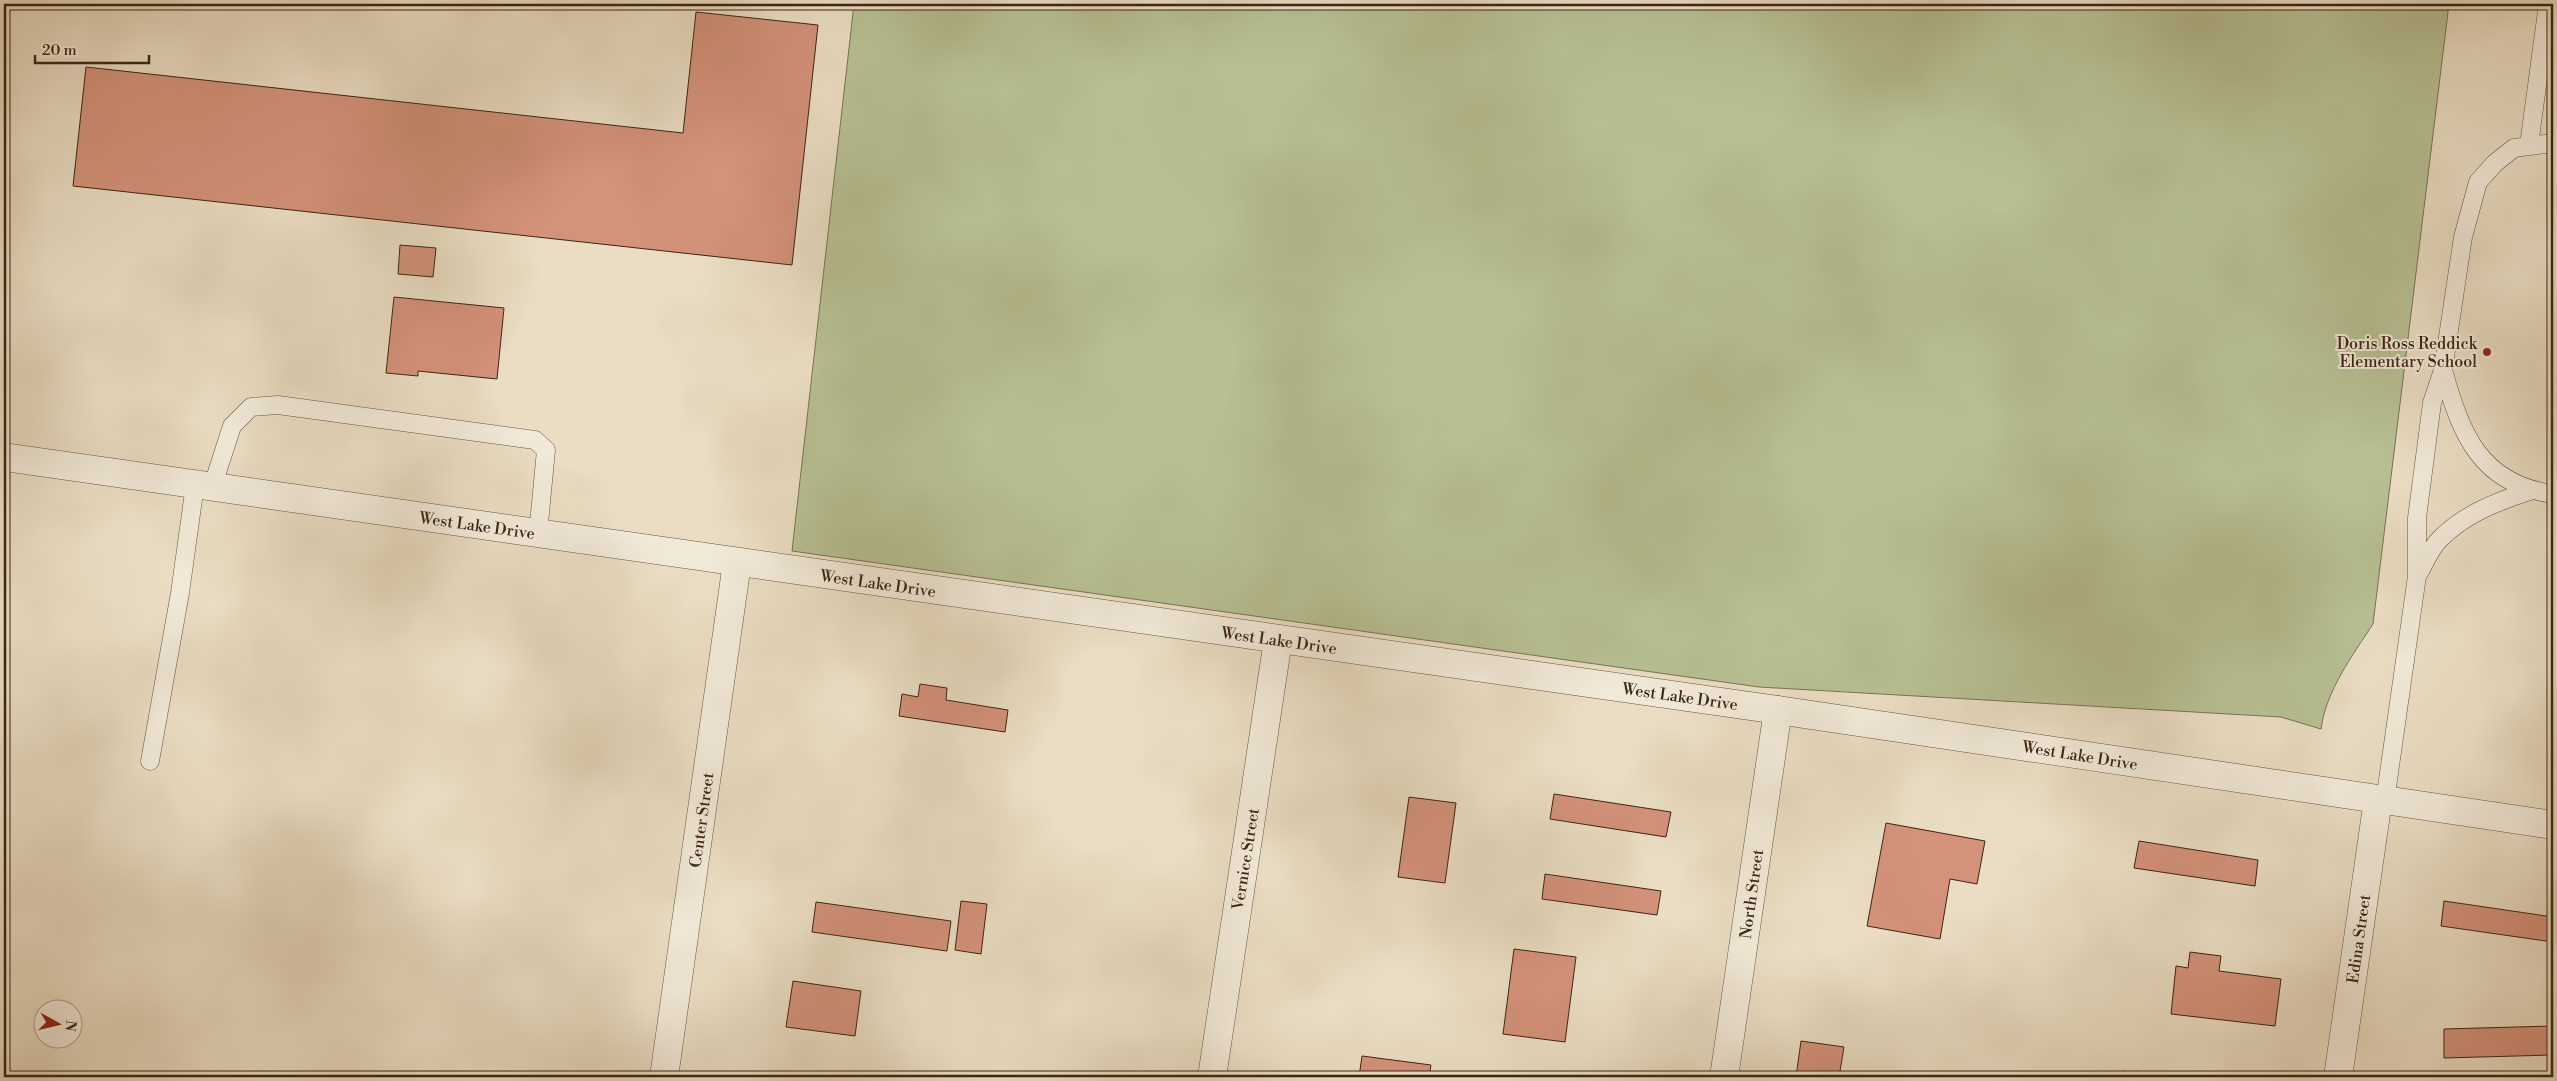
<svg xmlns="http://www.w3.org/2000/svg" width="2557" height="1081" font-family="'Libre Bodoni',serif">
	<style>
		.green { fill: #b7c093; stroke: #7a7253 }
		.building { fill: #d4927a; stroke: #3c2513 }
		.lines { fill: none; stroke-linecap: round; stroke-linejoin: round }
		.service-casing { stroke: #68533f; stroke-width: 19 }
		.minor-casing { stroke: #68533f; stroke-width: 29 }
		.tertiary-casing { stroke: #68533f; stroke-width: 29 }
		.service { stroke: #f1e9d8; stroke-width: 18 }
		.minor { stroke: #f1e9d8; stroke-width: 28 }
		.tertiary { stroke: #f1e9d8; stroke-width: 28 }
		.poi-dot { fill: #8f2418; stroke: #f1e9d8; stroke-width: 2 }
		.labels { text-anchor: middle; stroke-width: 4; stroke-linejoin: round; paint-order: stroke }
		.poi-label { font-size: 16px; fill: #3c2513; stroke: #f1e9d8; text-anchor: end }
		.street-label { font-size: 16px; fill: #3c2513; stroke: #f1e9d8 }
	</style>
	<rect width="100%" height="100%" fill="#eaddc3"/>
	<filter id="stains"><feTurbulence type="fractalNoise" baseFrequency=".004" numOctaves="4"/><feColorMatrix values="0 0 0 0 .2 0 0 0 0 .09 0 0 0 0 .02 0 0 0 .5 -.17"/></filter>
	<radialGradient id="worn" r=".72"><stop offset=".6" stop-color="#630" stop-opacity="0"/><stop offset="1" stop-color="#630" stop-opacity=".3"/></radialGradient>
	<path class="green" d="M854,4H2449L2373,624C2352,656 2326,691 2321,729L2281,717L1759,687L792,551Z"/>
	<path class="building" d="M696,12L818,25L792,265L73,186L86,67L683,133Z
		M400,245L436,248L433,277L398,274Z
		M394,297L504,308L497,379L418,371V376L386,373Z
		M920,684L947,688L946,700L1008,710L1005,732L899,716L902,694L918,697Z
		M1554,794L1671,812L1666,837L1550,819Z
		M1409,797L1456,803L1445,883L1398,877Z
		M1886,823L1985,841L1977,884L1950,879L1940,939L1867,926Z
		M2139,841L2258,860L2255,886L2134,868Z
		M1545,874L1661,891L1657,915L1542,899Z
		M961,901L987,904L981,954L955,950Z
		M2444,901L2553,917V942L2441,926Z
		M816,902L951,921L947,951L812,932Z
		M1514,949L1576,957L1565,1042L1503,1034Z
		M2190,952L2221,956L2219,971L2281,979L2275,1026L2171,1014L2176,966L2188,968Z
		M793,981L861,991L855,1036L786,1027Z
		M2553,1026V1055L2444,1058V1029Z
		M1801,1041L1844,1047L1839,1077H1796Z
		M1362,1056L1431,1065L1429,1077H1359Z
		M2122,1071L2135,1073V1071L2182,1077H2121Z"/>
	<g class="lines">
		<defs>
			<path id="service" d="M2529,145L2548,4
				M2443,370C2461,434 2480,484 2553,494
				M212,488L232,426L251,407L278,405L535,440L546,450L538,534
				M2417,576C2424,565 2430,549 2439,540C2464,514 2498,501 2530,491
				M150,761L180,593L195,485
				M2385,801L2417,576V518L2432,403L2443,370L2463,237L2478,182L2495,163L2514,148L2553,143"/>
			<path id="minor" d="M664,1077L737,563
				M1212,1077L1278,640
				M1724,1077L1778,710
				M2338,1077L2378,800"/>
			<path id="tertiary" d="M4,457L1778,710L2553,825"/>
		</defs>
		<use href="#service" class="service-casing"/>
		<use href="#minor" class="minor-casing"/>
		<use href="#tertiary" class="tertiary-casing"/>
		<use href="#service" class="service"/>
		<use href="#minor" class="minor"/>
		<use href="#tertiary" class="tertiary"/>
	</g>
	<circle class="poi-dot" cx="2487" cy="352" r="5"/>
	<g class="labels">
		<g class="poi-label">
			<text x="2477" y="349">Doris Ross Reddick<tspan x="2477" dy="18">Elementary School</tspan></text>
		</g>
		<g class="street-label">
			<text transform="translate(477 525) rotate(8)" y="6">West Lake Drive</text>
			<text transform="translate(878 583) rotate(8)" y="6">West Lake Drive</text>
			<text transform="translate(1279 640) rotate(8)" y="6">West Lake Drive</text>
			<text transform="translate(1680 696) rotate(8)" y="6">West Lake Drive</text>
			<text transform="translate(2080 755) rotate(9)" y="6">West Lake Drive</text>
			<text transform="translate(701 820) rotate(-82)" y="6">Center Street</text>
			<text transform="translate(1245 859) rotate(-81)" y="6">Vernice Street</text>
			<text transform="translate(1751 894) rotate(-82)" y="6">North Street</text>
			<text transform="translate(2358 939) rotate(-82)" y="6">Edina Street</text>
		</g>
	</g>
	<rect width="2557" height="1081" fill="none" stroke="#eaddc3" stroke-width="20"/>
	<rect x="5" y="5" width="2547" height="1071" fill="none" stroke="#3c2513" stroke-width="2.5"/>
	<rect x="10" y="10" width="2537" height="1061" fill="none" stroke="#3c2513"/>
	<g transform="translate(58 1024) rotate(98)"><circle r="24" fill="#f1e9d8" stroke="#a99b89"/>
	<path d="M0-4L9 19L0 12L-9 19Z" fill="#8f2418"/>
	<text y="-8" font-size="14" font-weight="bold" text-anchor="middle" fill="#3c2513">N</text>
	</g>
	<path d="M35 55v8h114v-8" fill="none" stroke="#3c2513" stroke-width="2.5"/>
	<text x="42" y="55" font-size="15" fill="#3c2513" stroke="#f1e9d8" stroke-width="4" paint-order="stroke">20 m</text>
	<rect width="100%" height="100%" filter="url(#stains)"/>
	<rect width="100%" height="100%" fill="url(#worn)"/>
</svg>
